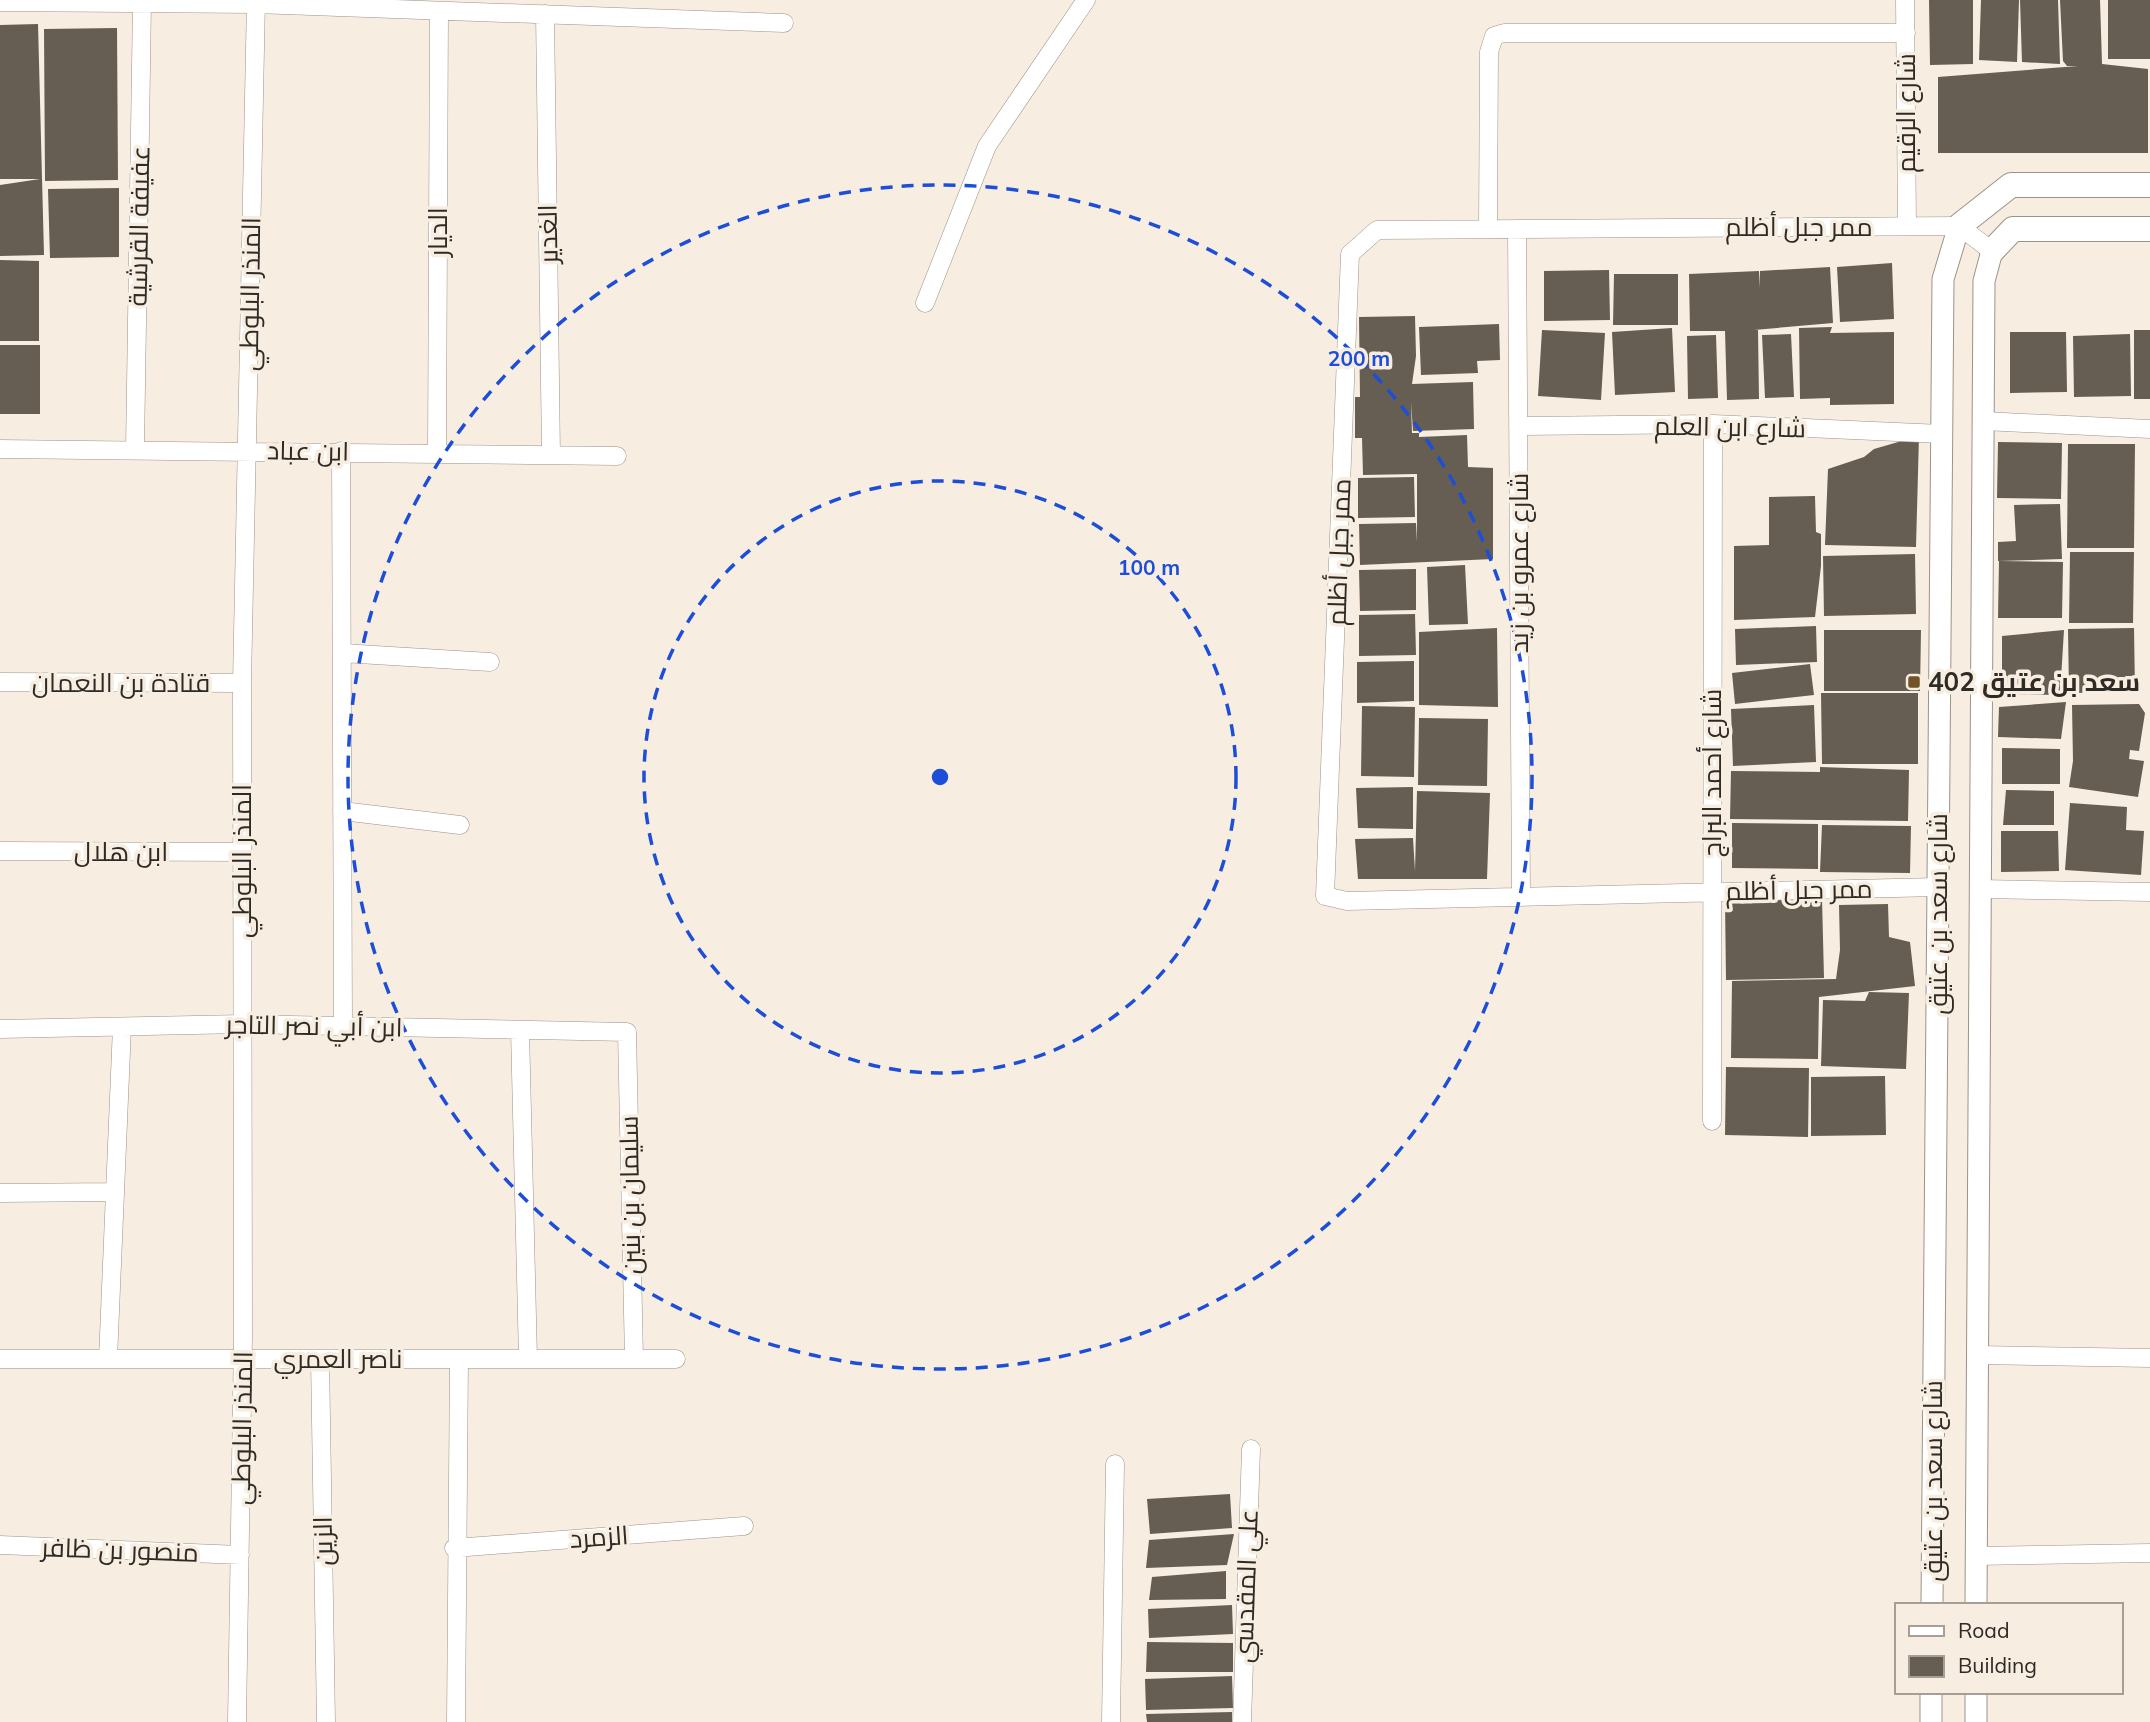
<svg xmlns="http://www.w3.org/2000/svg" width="2150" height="1722" font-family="Mulish,Cairo,sans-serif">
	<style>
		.building { fill: #665e53 }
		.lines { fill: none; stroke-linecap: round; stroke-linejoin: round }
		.minor-casing { stroke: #9c9387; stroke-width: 19 }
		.tertiary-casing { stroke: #9c9387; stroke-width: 23 }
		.secondary-casing { stroke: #9c9387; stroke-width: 26 }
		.minor { stroke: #fff; stroke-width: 18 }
		.tertiary { stroke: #fff; stroke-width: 21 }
		.secondary { stroke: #fff; stroke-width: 24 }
		.ring { fill: none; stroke: #1d4ed8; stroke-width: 3.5; stroke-dasharray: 12 9 }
		.poi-dot { fill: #705327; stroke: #f7ede0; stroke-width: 2.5 }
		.labels { text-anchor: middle; stroke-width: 7; stroke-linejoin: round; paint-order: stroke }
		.street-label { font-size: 26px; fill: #2e2a25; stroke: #f7ede0 }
		.poi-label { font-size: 26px; font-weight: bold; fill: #2e2a25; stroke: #f7ede0; text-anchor: start }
		.centre { fill: #1d4ed8; stroke: #f7ede0; stroke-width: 3.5 }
		.ring-label { font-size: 21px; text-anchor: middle; font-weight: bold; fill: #1d4ed8; stroke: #f7ede0; stroke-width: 7; stroke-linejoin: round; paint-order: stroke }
	</style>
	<rect width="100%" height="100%" fill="#f7ede0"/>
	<path class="building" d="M1929,0H1973V64L1930,65Z
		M1981,0H2019L2017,62L1979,60Z
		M2020,0H2058L2060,64L2022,62Z
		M2060,0H2100L2102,64L2148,69V153H1938V77L2078,66H2067L2063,61Z
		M2108,0H2150V59H2108Z
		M38,24L44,255L0,256V185L40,179H0V25Z
		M117,28L118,180L45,181L44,29Z
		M119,188V257L50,258L48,189Z
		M0,260L39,261V341H0Z
		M1892,263L1894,319L1840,322L1837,267Z
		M1830,267L1833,323L1754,330H1758L1759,399L1727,400L1725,331H1690L1689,274L1759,271L1760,288V271Z
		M1609,270L1610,320L1544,321V271Z
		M1614,274H1678V325H1613Z
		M1415,316L1416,356L1412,384L1473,382L1474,429L1413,431L1411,402L1412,433H1419V437L1467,435L1468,467L1493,468V559L1360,565L1359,524L1416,523L1417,542V474L1363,475L1362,438H1355V397H1360L1359,317Z
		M1499,324L1500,360L1477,361L1478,373L1421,375L1419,327Z
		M1832,327L1830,333L1894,332V404L1830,405V398L1800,399L1799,328Z
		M1672,328L1675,392L1615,395L1612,332Z
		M1542,330L1605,333L1601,400L1538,396Z
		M2134,330H2150V399H2134Z
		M2010,332H2066L2067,392L2010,393Z
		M1791,334L1794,397L1765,398L1762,335Z
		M2130,334L2131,396L2074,397L2073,336Z
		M1716,335L1718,398L1688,399L1687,336Z
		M0,345H40V414H0Z
		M1919,436L1916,547L1825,545L1828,469L1864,457L1874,449Z
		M1998,442L2062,443L2061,499L1997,498Z
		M2068,444H2135L2134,548H2067Z
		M1414,477L1415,517L1358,518V478Z
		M1815,496L1816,532L1821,534V566L1815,617L1734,620V546L1769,545V497Z
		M2060,504L2062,559L1998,561V542L2016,541L2014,505Z
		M2070,552H2134L2133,623H2069Z
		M1915,554L1916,614L1824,616L1823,556Z
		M1999,561L2063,562L2062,618H1998Z
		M1465,565L1468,624L1429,625L1427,567Z
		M1416,569V610L1360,611L1359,570Z
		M1415,614L1416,655L1359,656V615Z
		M1816,626L1817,662L1736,665L1735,629Z
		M1497,628L1498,707L1419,705V632Z
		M2134,628L2135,692L2069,693L2068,629Z
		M1824,630H1921L1920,691H1824Z
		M2064,630L2060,695L2002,694V636Z
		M1414,661V701L1357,703V662Z
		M1810,664L1814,695L1735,704L1732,673Z
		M1821,693H1918V764H1822Z
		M2066,702L2061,739L1998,737L1999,707Z
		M2139,704L2145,713L2139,751L2130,750L2129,759L2144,761L2138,797L2069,787L2073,761L2072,705Z
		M1814,705L1816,762L1733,766L1731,709Z
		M1362,706L1415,707L1414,777L1361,776Z
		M1419,718L1488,719L1487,786L1418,785Z
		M2002,748L2060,749V784H2002Z
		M1820,767L1909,770L1908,821L1730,819L1731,771L1820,772Z
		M1413,787V829L1358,828L1356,788Z
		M2006,790L2054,791V825H2003Z
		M1417,791L1490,793L1487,879H1358L1355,839L1413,838L1415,871Z
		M2070,803L2127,807L2126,830L2144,831L2141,875L2065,870Z
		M1732,823L1818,824V869L1732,868Z
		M1822,825L1911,826L1910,873L1820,872Z
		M2001,831H2058L2059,871L2001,872Z
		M1822,898L1824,978L1726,980L1725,900Z
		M1888,904L1889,937L1910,942L1915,986L1819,997L1818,1059L1731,1058L1732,981L1836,979L1840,950L1839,905Z
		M1869,992L1909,993L1906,1069L1821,1066L1823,1000L1865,1001Z
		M1726,1067L1809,1068L1808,1137L1725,1135Z
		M1885,1076L1886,1135L1811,1136V1077Z
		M1230,1494L1232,1528L1150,1534L1147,1499Z
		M1234,1534L1227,1565L1146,1568L1149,1540Z
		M1226,1571V1599L1149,1600L1152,1577Z
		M1232,1605L1233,1634L1149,1638L1148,1609Z
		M1147,1642L1233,1643V1672H1146Z
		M1232,1676L1233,1708L1146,1710L1145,1679Z
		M1232,1712V1722H1147L1146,1714Z"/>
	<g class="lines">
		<defs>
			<path id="minor" d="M1905,0L1907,226
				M0,2L256,4L784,23
				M545,14L551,455
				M1488,227L1489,52L1494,36L1504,33H1906
				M1517,229L1521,897
				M925,303L987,146L1086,0
				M1983,421L2150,429
				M1518,426L1713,424L1942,434
				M0,449L617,456
				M135,449L142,3
				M341,451L343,1026
				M437,453L439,11
				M342,653L490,662
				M0,682L242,683
				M342,811L460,825
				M0,851L242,852
				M1938,887L1347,901L1325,896L1350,254L1377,230L1959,226L1992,251
				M1980,889L2150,892
				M0,1029L243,1024L627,1032L634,1359
				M520,1030L528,1359
				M1712,1121L1713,424
				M0,1193L115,1192
				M1978,1355L2150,1358
				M0,1359H676
				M108,1359L122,1027
				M320,1359L326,1722
				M0,1545L240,1555
				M454,1548L744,1526
				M1976,1556L2150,1553
				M237,1722L243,1336L242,683L256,0
				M456,1722L459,1359
				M1111,1722L1115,1464
				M1242,1722L1251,1449"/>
			<path id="tertiary" d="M1932,1605L1943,279L1959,226
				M1976,1605L1984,281L1992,251
				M1931,1722V1692
				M1976,1722V1692"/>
			<path id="secondary" d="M1959,226L2011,185H2150
				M1992,251L2013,229H2150"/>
		</defs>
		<use href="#minor" class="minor-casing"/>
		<use href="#tertiary" class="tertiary-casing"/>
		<use href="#secondary" class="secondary-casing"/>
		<use href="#minor" class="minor"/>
		<use href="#tertiary" class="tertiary"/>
		<use href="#secondary" class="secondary"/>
	</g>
	<g class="ring">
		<circle cx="940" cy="777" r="296"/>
		<circle cx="940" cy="777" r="592"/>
	</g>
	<rect class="poi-dot" x="1907" y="675" width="14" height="14" rx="3.5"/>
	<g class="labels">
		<g class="street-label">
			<text transform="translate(1906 113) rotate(-90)" y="9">شارع الرقيم</text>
			<text transform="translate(139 226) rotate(-89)" y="9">عفيفة القرشية</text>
			<text x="1799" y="236">ممر جبل أظلم</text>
			<text transform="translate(438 232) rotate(-90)" y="9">الديار</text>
			<text transform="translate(548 234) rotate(-91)" y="9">الغدير</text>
			<text transform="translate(250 294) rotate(-89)" y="9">المنذر البلوطي</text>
			<text transform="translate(1730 427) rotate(1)" y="9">شارع ابن العلم</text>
			<text transform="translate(308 451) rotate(1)" y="9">ابن عباد</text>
			<text transform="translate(1339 552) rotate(-88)" y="9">ممر جبل أظلم</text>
			<text transform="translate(1519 563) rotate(-90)" y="9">شارع عمرو بن زيد</text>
			<text x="121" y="692">قتادة بن النعمان</text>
			<text transform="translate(1712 773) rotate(-90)" y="9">شارع أحمد البراج</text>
			<text x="121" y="861">ابن هلال</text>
			<text transform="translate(242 861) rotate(-90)" y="9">المنذر البلوطي</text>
			<text transform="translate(1799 890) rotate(-1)" y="9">ممر جبل أظلم</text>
			<text transform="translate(1938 914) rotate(-90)" y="9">شارع سعد بن عتيق</text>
			<text transform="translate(314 1026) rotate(1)" y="9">ابن أبي نصر التاجر</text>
			<text transform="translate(630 1195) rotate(-91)" y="9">سليمان بن بنين</text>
			<text x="338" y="1368">ناصر العمري</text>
			<text transform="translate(242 1428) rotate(-89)" y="9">المنذر البلوطي</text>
			<text transform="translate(1933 1481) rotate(-90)" y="9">شارع سعد بن عتيق</text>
			<text transform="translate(599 1537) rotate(-4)" y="9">الزمرد</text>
			<text transform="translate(323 1541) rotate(-91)" y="9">الزين</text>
			<text transform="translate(120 1550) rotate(2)" y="9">منصور بن ظافر</text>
			<text transform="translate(1246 1586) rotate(-88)" y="9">علي المقدسي</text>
		</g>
		<g class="poi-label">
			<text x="1928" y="691">سعد بن عتيق 402</text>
		</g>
	</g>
	<circle cx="940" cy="777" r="10" class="centre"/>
	<g class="ring-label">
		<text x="1359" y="366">200 m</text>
		<text x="1149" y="575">100 m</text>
	</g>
	<rect x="1895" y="1603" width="228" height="91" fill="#f7ede0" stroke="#a79f95" stroke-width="2"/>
	<rect x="1909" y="1626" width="35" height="10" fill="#ffffff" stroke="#a79f95" stroke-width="2"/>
	<text x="1958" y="1638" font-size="21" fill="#2e2a25">Road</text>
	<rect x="1909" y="1656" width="35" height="21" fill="#665e53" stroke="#a79f95" stroke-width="2"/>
	<text x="1958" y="1673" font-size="21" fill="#2e2a25">Building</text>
</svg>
